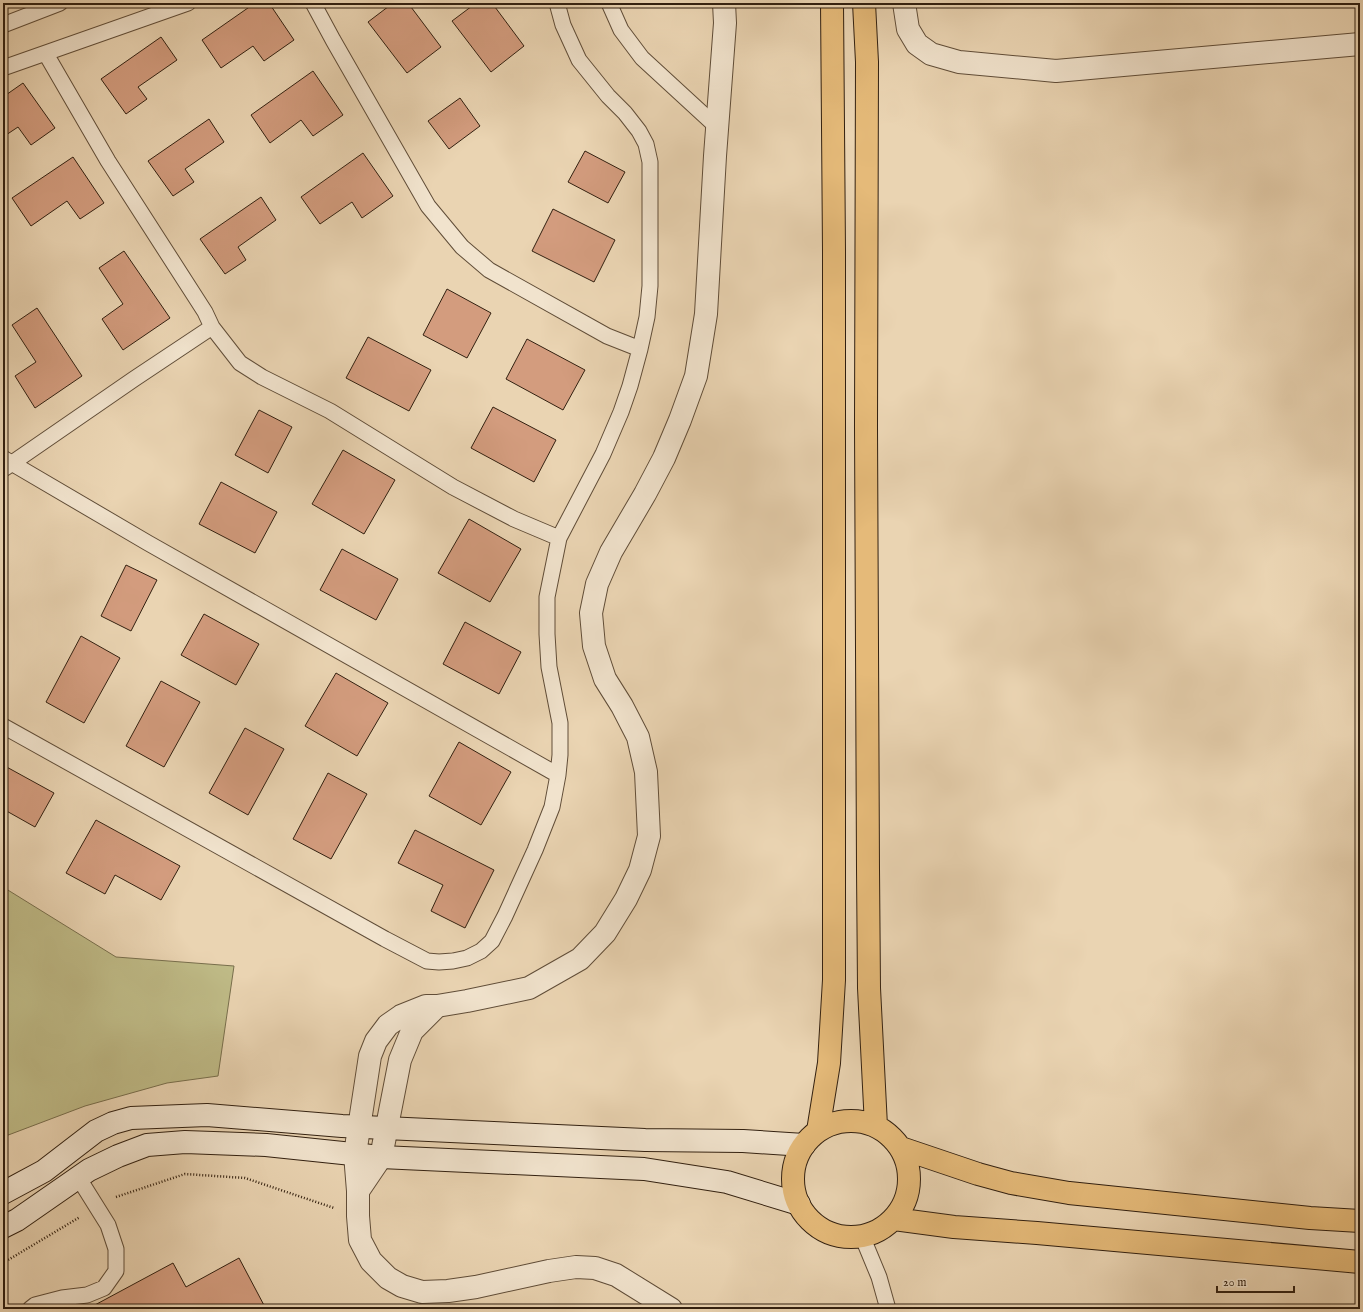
<svg xmlns="http://www.w3.org/2000/svg" width="1363" height="1312" font-family="'IM FELL English',serif">
	<style>
		.green { fill: #bfbb87; stroke: #786e4c }
		.building { fill: #d39c7e; stroke: #322010 }
		.lines { fill: none; stroke-linecap: round; stroke-linejoin: round }
		.lane-casing { stroke: #604d38; stroke-width: 17 }
		.street-casing { stroke: #604d38; stroke-width: 24 }
		.secondary-casing { stroke: #322010; stroke-width: 24 }
		.highway-casing { stroke: #322010; stroke-width: 24 }
		.path { stroke: #322010; stroke-width: 2.5; stroke-dasharray: 1 2; stroke-linecap: butt }
		.lane { stroke: #f1e3cd; stroke-width: 15 }
		.street { stroke: #f1e3cd; stroke-width: 22 }
		.secondary { stroke: #f1e3cd; stroke-width: 22 }
		.highway { stroke: #e5ba79; stroke-width: 22 }
	</style>
	<rect width="100%" height="100%" fill="#ead4b2"/>
	<filter id="stains"><feTurbulence type="fractalNoise" baseFrequency=".005" numOctaves="4"/><feColorMatrix values="0 0 0 0 .2 0 0 0 0 .09 0 0 0 0 .02 0 0 0 .5 -.17"/></filter>
	<radialGradient id="worn" r=".72"><stop offset=".6" stop-color="#630" stop-opacity="0"/><stop offset="1" stop-color="#630" stop-opacity=".3"/></radialGradient>
	<path class="green" d="M3,887L116,957L234,966L218,1076L167,1083L85,1106L3,1137Z"/>
	<path class="building" d="M255,3H269L294,40L264,61L253,46L221,68L202,40Z
		M393,3H408L441,47L407,73L368,22Z
		M476,3H492L524,46L491,72L452,21Z
		M161,37L177,60L138,87L147,99L126,114L101,79Z
		M313,71L343,115L313,136L301,120L270,143L251,115Z
		M23,83L55,128L31,145L18,127L3,137V97Z
		M460,98L480,126L449,149L428,121Z
		M209,119L224,142L185,169L194,182L173,196L148,161Z
		M585,151L625,172L608,203L568,182Z
		M363,153L393,196L362,218L352,202L320,224L301,197Z
		M73,157L104,203L80,219L67,201L31,226L12,198Z
		M261,197L276,220L238,247L246,260L225,274L200,239Z
		M553,209L615,240L594,282L532,251Z
		M124,251L170,318L123,350L102,319L123,304L99,268Z
		M447,289L491,313L467,358L423,335Z
		M37,308L82,376L35,408L15,376L36,362L12,325Z
		M368,337L431,370L409,411L346,378Z
		M527,339L585,370L563,410L506,379Z
		M493,407L556,440L534,482L471,448Z
		M259,410L292,427L268,473L235,455Z
		M343,450L395,480L364,534L312,504Z
		M221,482L277,512L255,553L199,524Z
		M469,519L521,549L490,602L438,573Z
		M342,549L398,579L376,620L320,590Z
		M126,565L157,580L131,631L101,616Z
		M204,614L259,644L236,685L181,655Z
		M465,622L521,652L499,694L443,664Z
		M81,636L120,658L84,723L46,702Z
		M336,673L388,703L357,756L305,726Z
		M161,681L200,702L164,767L126,746Z
		M245,728L284,749L248,815L209,793Z
		M459,742L511,772L481,825L429,796Z
		M3,765L54,793L35,827L3,809Z
		M328,773L367,794L331,859L293,839Z
		M96,820L180,866L161,900L115,875L105,894L66,873Z
		M415,830L494,870L465,928L431,911L443,885L398,863Z
		M239,1258L266,1309H95L93,1306L173,1263L186,1287Z"/>
	<g class="lines">
		<defs>
			<path id="lane" d="M313,3L333,40L428,206L462,247L489,270L607,336L640,349
				M609,3L621,30L642,58L717,127
				M3,25L60,3
				M46,54L108,161L205,312L212,327L240,363L262,377L330,411L453,487L514,519L559,538
				M3,68L188,3
				M3,458L148,543L558,775
				M5,468L134,379L212,327
				M3,726L385,939L427,961L439,962L453,961L467,958L481,951L492,941L505,916L535,850L552,807L558,775L560,755V723L549,667L547,634V597L559,538L603,454L621,412L630,386L640,349L647,317L650,286V162L646,144L639,131L625,113L608,96L579,60L563,25L557,3
				M862,1236L879,1277L888,1309
				M30,1309L35,1305L62,1298L87,1295L104,1288L116,1271V1249L108,1225L78,1177"/>
			<path id="street" d="M904,3L908,29L917,44L931,54L959,62L1056,71L1360,44
				M358,1191L381,1157L400,1060L412,1031L437,1006
				M671,1309L616,1275L595,1268L576,1267L549,1271L476,1287L448,1291L422,1292L402,1286L388,1278L371,1261L360,1240L358,1216V1191L355,1154L370,1056L376,1041L388,1025L401,1016L426,1006H437L467,1001L529,988L580,959L605,933L626,899L640,870L649,836L646,772L638,737L622,706L605,679L594,646L591,613L597,584L611,552L645,494L664,458L680,420L696,376L706,314L715,156L725,23L724,3"/>
			<path id="secondary" d="M3,1193L44,1171L96,1131L113,1123L131,1118L207,1115L342,1126L645,1140L743,1141L804,1145
				M3,1227L17,1220L89,1170L118,1156L147,1145L185,1142L266,1145L381,1157L644,1169L727,1182L799,1204"/>
			<path id="highway" d="M864,3L867,62L866,427L868,869L869,988L876,1126
				M793 1179a58 58 0 1 1 116 0a58 58 0 1 1-116 0Z
				M818,1131L829,1063L834,980V251L832,3
				M901,1148L978,1174L1011,1183L1069,1193L1310,1218L1360,1221
				M894,1219L954,1227L1037,1233L1360,1262"/>
		</defs>
		<use href="#lane" class="lane-casing"/>
		<use href="#street" class="street-casing"/>
		<use href="#secondary" class="secondary-casing"/>
		<use href="#highway" class="highway-casing"/>
		<path class="path" d="M116,1197L185,1174L245,1178L334,1208
			M3,1263L80,1217"/>
		<use href="#lane" class="lane"/>
		<use href="#street" class="street"/>
		<use href="#secondary" class="secondary"/>
		<use href="#highway" class="highway"/>
	</g>
	<rect width="1363" height="1312" fill="none" stroke="#ead4b2" stroke-width="16"/>
	<rect x="4" y="4" width="1355" height="1304" fill="none" stroke="#322010" stroke-width="2"/>
	<rect x="8" y="8" width="1347" height="1296" fill="none" stroke="#322010"/>
	<path d="M1217 1286v6h77v-6" fill="none" stroke="#322010" stroke-width="2"/>
	<text x="1223" y="1286" font-size="12" fill="#322010" stroke="#f1e3cd" stroke-width="3" paint-order="stroke">20 m</text>
	<rect width="100%" height="100%" filter="url(#stains)"/>
	<rect width="100%" height="100%" fill="url(#worn)"/>
</svg>
